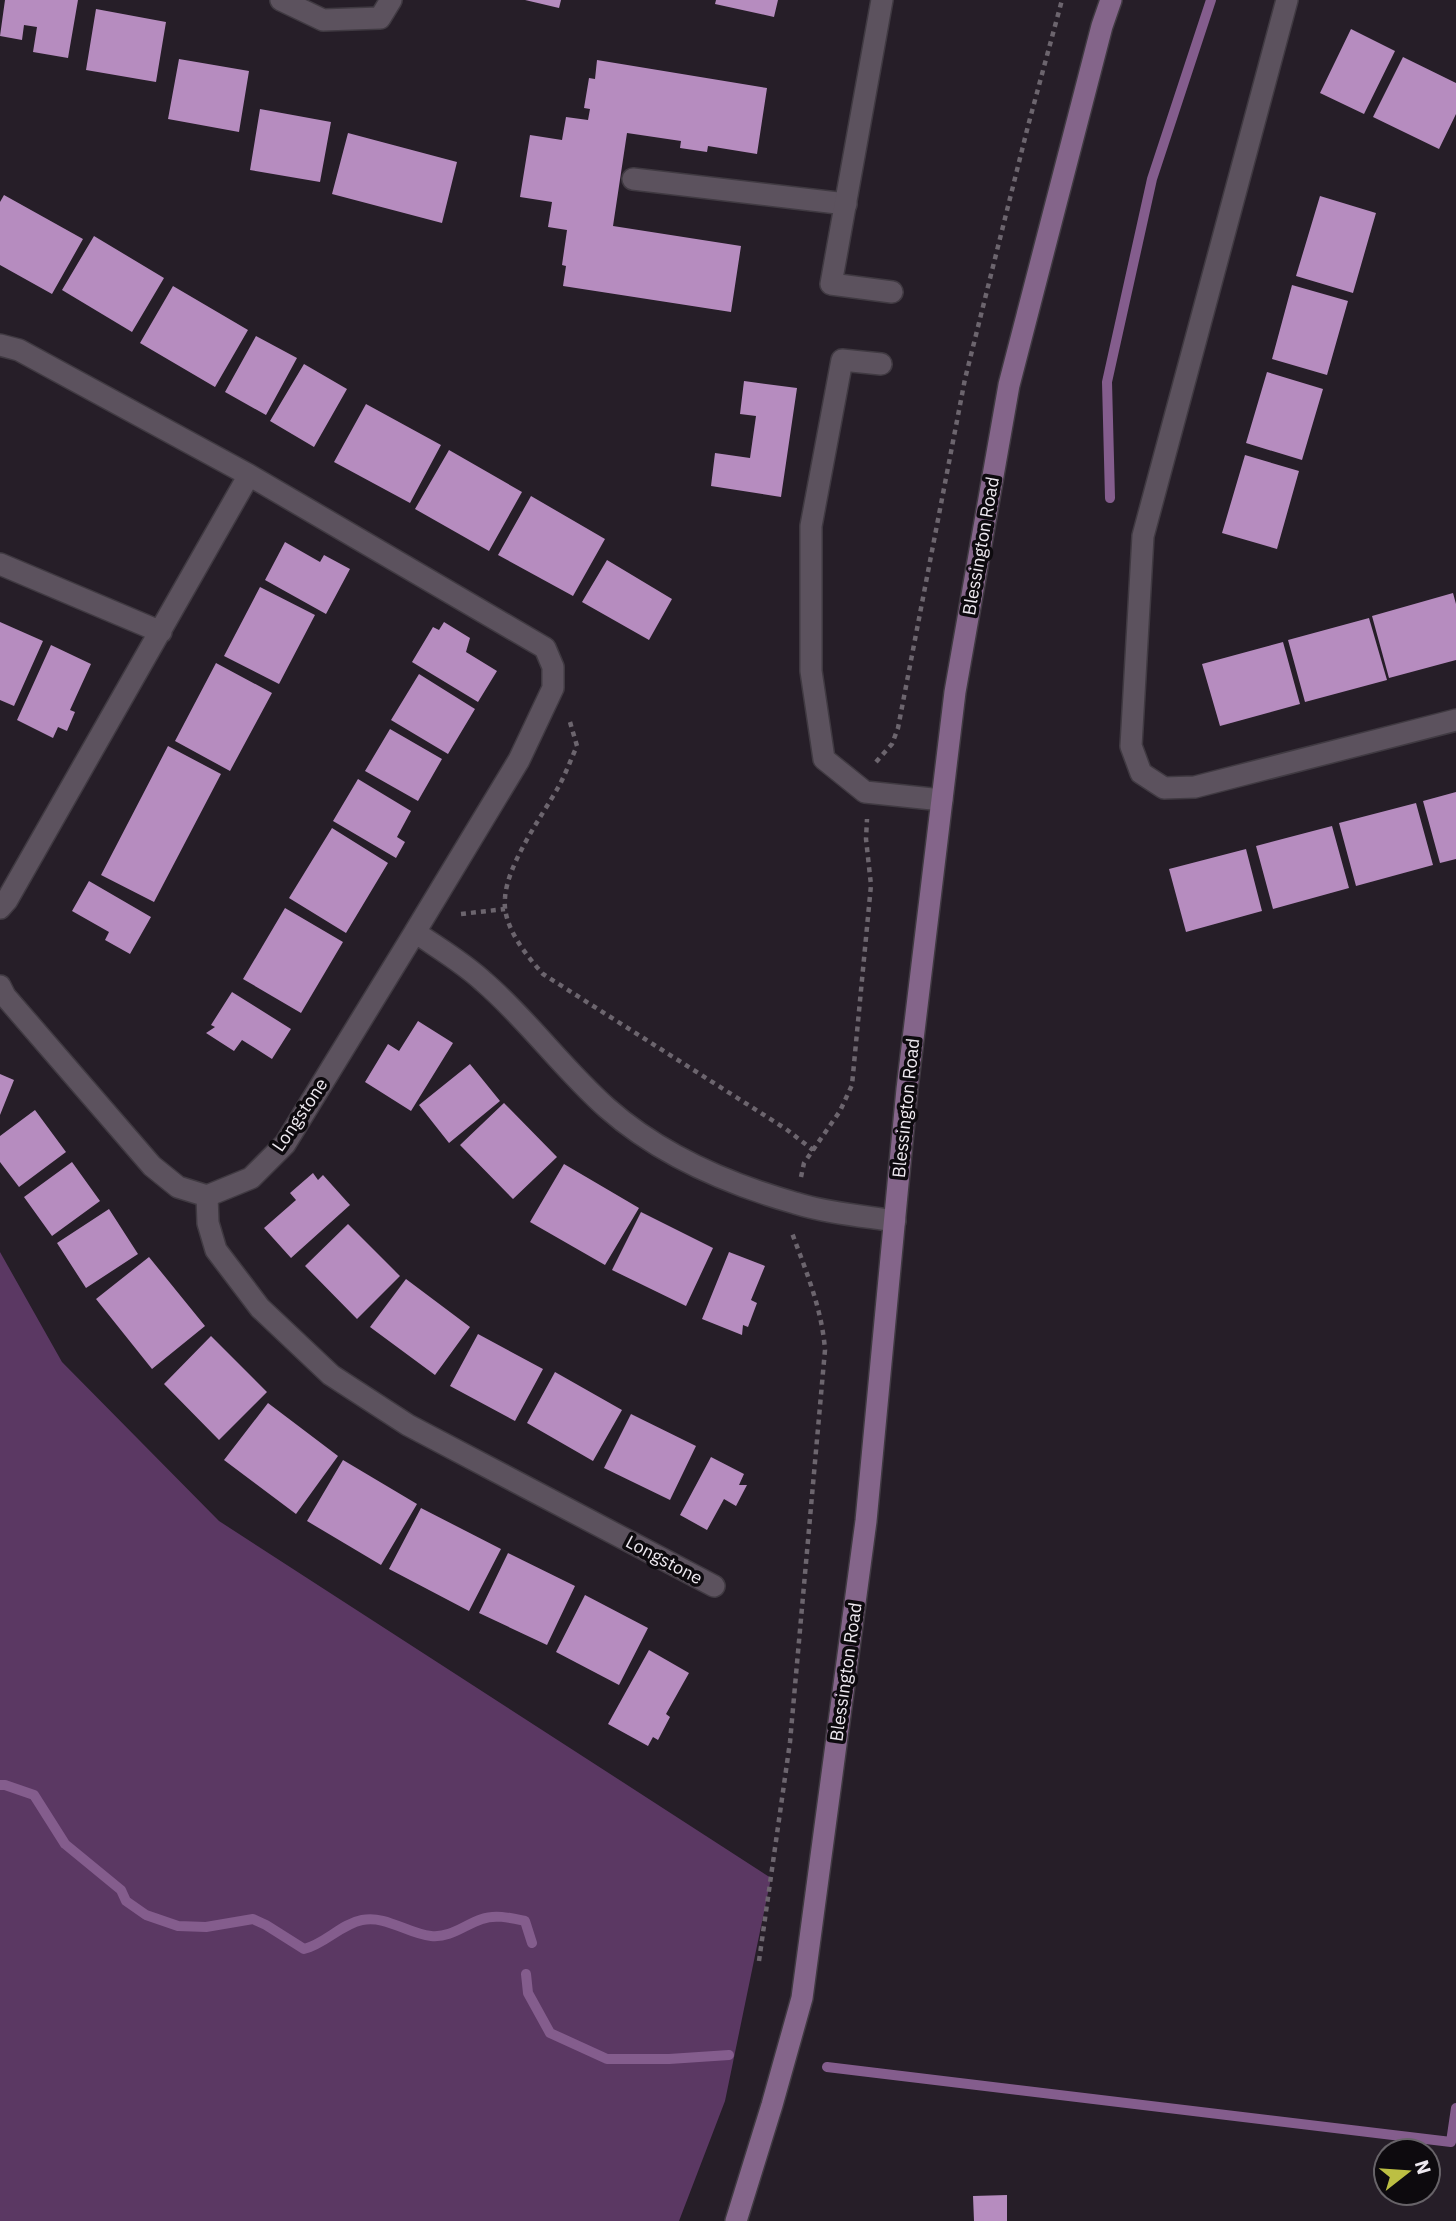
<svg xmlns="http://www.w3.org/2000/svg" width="1456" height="2221" font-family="'IBM Plex Sans',sans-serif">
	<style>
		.green { fill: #5b3863 }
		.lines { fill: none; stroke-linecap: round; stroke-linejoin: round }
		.stream { stroke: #845d8d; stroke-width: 10 }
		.building { fill: #b68cbf }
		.lane-casing { stroke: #403a42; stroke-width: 24 }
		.street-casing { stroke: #403a42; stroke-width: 24 }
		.secondary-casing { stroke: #403a42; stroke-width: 24 }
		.path { stroke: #6c656e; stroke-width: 4.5; stroke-dasharray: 5 5; stroke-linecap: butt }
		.lane { stroke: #5c525e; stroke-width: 21 }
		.street { stroke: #5c525e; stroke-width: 21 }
		.secondary { stroke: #84658a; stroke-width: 21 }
		.labels { text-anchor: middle; stroke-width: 7; stroke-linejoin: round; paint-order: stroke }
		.street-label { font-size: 18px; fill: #eee9f0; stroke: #0d0a0e }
	</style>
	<rect width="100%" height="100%" fill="#261e28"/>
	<path class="green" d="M0,1252L62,1362L219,1521L771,1878L725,2101L679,2221H0Z"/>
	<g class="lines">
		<path class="stream" d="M1110,498L1107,382L1152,179L1211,0
			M0,1785H5L34,1795L65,1844L121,1890L126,1901L146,1915L178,1926L206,1927L253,1919L266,1925L304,1949C325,1944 341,1924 362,1920C386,1915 408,1934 431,1936C451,1938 464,1925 482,1919C495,1914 511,1918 525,1921L532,1943
			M526,1974L528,1993L550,2033L607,2059H669L729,2055
			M827,2067L1451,2142L1456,2108"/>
	</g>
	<path class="building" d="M5,0H78L68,58L33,52L37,27L24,25L22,40L0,36Z
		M525,0H561L559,8Z
		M716,0H778L774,17L715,4Z
		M96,9L166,22L156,82L86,70Z
		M1351,29L1395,51L1364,114L1320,93Z
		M1403,57L1456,83V114L1439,149L1373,117Z
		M179,59L249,71L239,132L168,119Z
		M597,60L767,88L757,154L708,146L707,152L680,148L681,141L627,133L613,226L741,246L731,312L563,286L566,266L562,265L567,230L548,227L552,202L520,197L530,135L562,140L566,117L588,120L590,109L584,108L589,78L595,79Z
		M260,109L331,122L320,182L250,170Z
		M348,133L457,162L442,223L332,194Z
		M4,195L83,239L52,294L0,265V202Z
		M1320,196L1376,213L1353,293L1296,276Z
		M94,236L164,278L132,332L62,290Z
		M1292,285L1348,301L1327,375L1272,359Z
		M173,286L248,330L215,387L140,343Z
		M256,336L297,358L266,415L225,392Z
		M304,364L347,389L314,447L270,421Z
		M1267,372L1323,389L1302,460L1246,443Z
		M744,381L797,388L781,497L711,486L715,453L750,458L756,416L740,414Z
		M366,404L441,445L410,503L334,462Z
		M449,450L522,492L489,551L415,509Z
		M1245,455L1299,471L1277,549L1222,533Z
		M531,496L605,539L573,596L498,555Z
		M285,542L320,562L324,555L350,569L326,614L265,580Z
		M607,560L672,599L649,640L582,602Z
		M260,587L315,615L279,684L224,656Z
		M1453,593L1456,604V660L1389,678L1372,616Z
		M1369,618L1387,680L1305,702L1288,640Z
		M0,622L43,641L14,706L0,700Z
		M444,622L470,638L466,652L497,671L478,702L412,662L433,627L439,630Z
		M1283,642L1300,704L1220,726L1202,664Z
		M51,645L91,664L70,710L75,712L67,731L58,727L53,738L17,720Z
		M216,663L272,693L230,771L175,741Z
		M419,674L475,709L448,754L391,720Z
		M390,729L442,759L418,801L365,771Z
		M168,746L221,774L154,902L101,875Z
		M358,779L411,811L397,837L405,842L396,858L333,821Z
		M1456,792V859L1440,863L1423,801Z
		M1416,803L1433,865L1356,886L1339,823Z
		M1332,826L1349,888L1273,909L1256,846Z
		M332,828L388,863L346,933L289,898Z
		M1246,849L1262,911L1186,932L1169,869Z
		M89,881L151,917L130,954L105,940L109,932L72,911Z
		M285,908L343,942L301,1013L243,979Z
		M232,992L291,1029L272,1059L242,1040L234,1051L206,1033L215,1027L211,1025Z
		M418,1021L453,1043L411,1111L365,1082L388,1044L399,1051Z
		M470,1064L500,1101L449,1143L419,1105Z
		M0,1074L14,1080L0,1115Z
		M504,1103L557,1157L513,1199L460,1145Z
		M35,1110L66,1152L19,1187L0,1162V1136Z
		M72,1162L100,1201L52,1236L24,1197Z
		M564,1164L639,1208L605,1265L530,1222Z
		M313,1173L318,1180L323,1175L350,1205L291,1258L264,1228L296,1200L290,1193Z
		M109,1209L138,1254L86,1288L57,1243Z
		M641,1212L713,1248L686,1306L612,1270Z
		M348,1224L400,1276L357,1319L305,1266Z
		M729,1252L765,1266L751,1300L757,1303L748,1327L743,1325L742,1335L702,1319Z
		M149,1257L205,1326L152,1369L96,1299Z
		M406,1279L470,1327L435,1375L370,1327Z
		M478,1334L543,1369L515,1421L450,1386Z
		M211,1336L267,1392L219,1440L164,1384Z
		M555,1372L622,1410L593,1461L527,1423Z
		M268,1403L338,1456L296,1514L224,1460Z
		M631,1414L696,1446L670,1500L604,1468Z
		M711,1457L744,1474L739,1485H747L736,1506L724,1499L707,1530L680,1515Z
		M343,1460L417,1504L381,1565L307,1521Z
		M421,1508L501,1549L469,1611L389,1569Z
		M508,1553L575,1586L547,1645L479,1613Z
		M585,1595L648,1628L619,1685L556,1652Z
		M649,1650L689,1673L666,1714L670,1717L658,1740L653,1737L648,1746L608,1724Z
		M1007,2195V2221H974L973,2196Z"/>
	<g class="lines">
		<defs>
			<path id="lane" d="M633,179L846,204"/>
			<path id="street" d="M281,0L323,20L380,18L391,0
				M882,0L831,284L892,292
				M1287,0L1143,536L1131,746L1141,773L1164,788L1195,787L1456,720
				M0,345L19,350L249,475L545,648L553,667V688L519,760L415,932
				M881,364L842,360L811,526V671L824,759L865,792L942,800
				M0,564L161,632
				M0,908L7,900L249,475
				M0,986L5,996L152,1166L178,1187L207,1196
				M714,1586L408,1425L331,1375L260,1308L216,1250L208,1223L207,1196L251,1178L285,1144L415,932C438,948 464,963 484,982C528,1020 563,1069 607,1108C659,1154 728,1184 795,1203C827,1213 862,1216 895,1221"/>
			<path id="secondary" d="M736,2221L772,2105L802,1998L866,1521L907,1089L955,692L1009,385L1102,26L1111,0"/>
		</defs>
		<use href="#lane" class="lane-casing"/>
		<use href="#street" class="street-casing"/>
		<use href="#secondary" class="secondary-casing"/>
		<path class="path" d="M570,722L577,746C571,759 566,773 559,786C542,816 507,864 505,898C502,926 526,955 543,974L786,1129L813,1150
			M876,762L892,744L898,728L965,379L1028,126L1062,0
			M461,914L505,909
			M801,1177L804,1163L840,1111L852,1085L871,885L866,839L867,819
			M759,1961L790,1742L825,1350C822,1309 806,1271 792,1233"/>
		<use href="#lane" class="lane"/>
		<use href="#street" class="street"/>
		<use href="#secondary" class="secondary"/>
	</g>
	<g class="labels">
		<g class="street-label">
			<text transform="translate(981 546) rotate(-80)" y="6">Blessington Road</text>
			<text transform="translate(906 1108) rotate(-84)" y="6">Blessington Road</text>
			<text transform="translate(300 1115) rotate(-56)" y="6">Longstone</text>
			<text transform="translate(664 1560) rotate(28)" y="6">Longstone</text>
			<text transform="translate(846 1672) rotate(-82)" y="6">Blessington Road</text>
		</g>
	</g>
	<g transform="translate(1407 2172) rotate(73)"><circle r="33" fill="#0d0a0e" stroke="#676368" stroke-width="2"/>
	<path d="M0-5L12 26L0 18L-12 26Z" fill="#bcbf43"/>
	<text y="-10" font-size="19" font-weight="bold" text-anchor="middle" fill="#eee9f0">N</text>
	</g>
</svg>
